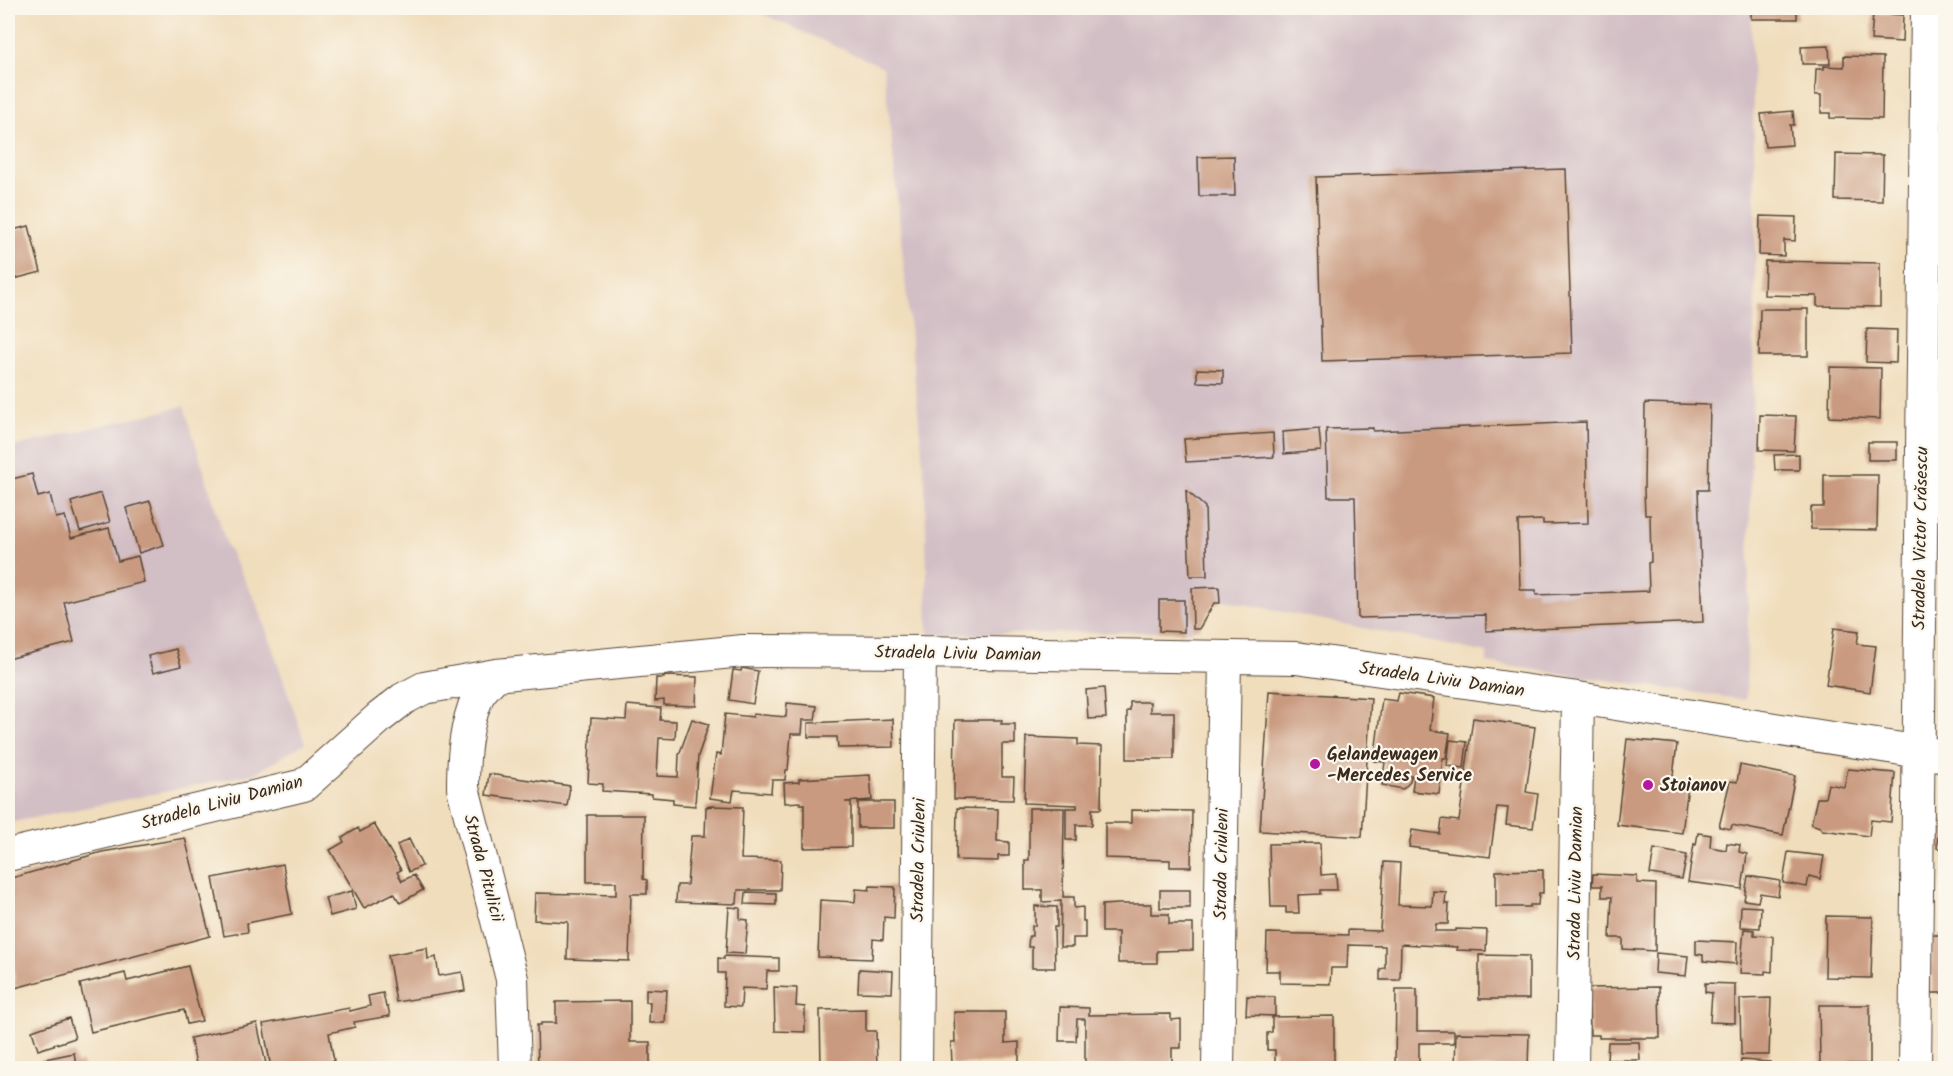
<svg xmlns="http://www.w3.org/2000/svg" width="1953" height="1076" font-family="Kalam,sans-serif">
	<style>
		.industrial { fill: #d2bec5 }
		.building { fill: #c99a7f }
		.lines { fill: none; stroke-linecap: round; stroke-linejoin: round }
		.minor-casing { stroke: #564536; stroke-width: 34 }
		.minor { stroke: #fff; stroke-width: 32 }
		.poi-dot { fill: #b5179e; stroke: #fbf7ec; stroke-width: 2 }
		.labels { text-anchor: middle; stroke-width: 4.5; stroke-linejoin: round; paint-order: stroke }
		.street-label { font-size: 18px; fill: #3b2a1e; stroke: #fbf7ec }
		.poi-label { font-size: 18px; font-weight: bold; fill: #3b2a1e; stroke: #fbf7ec; text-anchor: start }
	</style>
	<rect width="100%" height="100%" fill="#fbf7ec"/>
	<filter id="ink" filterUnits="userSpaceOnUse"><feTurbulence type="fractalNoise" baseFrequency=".0167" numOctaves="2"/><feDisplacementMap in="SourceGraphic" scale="12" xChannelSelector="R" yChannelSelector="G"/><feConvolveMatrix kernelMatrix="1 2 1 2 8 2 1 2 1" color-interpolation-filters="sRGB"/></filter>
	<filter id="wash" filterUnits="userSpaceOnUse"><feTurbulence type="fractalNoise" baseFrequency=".008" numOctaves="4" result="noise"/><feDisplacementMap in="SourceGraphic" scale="24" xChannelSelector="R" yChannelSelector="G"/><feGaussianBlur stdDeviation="1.35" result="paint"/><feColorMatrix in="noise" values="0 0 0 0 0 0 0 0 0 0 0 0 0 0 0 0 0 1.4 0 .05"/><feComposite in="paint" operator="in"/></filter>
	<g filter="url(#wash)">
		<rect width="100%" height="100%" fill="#f0ddbc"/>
		<path class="industrial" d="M748,8H1751L1756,239L1746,700L1487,663V653L1215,598L1193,631L928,635L925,484L889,114L883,67Z
			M184,406L227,546L258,606L305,743L254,774L8,823V448Z"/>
		<g id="blocks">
			<path class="building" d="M1751,8H1797V19H1751Z
				M1873,13L1903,15L1902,42L1871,40Z
				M1829,46L1830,64H1802L1801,47Z
				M1844,56L1883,57L1882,119L1830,118V113H1821V95H1815L1816,69H1824V66L1844,67Z
				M1793,111L1794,125H1790L1792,145L1765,147L1761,114Z
				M1836,154L1883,155L1882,201L1835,200Z
				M1234,156L1235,196H1199L1198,157Z
				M1566,169L1572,353L1322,361L1316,177Z
				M1760,216L1796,217L1795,241L1784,240V256L1759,255Z
				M29,226L41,272L10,280L8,270V231Z
				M1765,261L1880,263V307L1817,306V296L1764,295Z
				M1760,309H1808V356H1759Z
				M1867,329L1897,330L1896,363L1866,362Z
				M1830,367L1881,368L1880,419L1829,417Z
				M1197,369L1223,370V383L1197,382Z
				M1645,403L1710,405L1708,490H1698L1703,622L1486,631V615L1358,618L1355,497H1328L1326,429L1373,428V431L1586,422L1588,523L1543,524V520L1518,521L1520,590H1536V595L1649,591L1648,563L1651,562L1650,515H1645L1644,489Z
				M1760,415L1796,416L1794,451L1759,450Z
				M1319,429L1321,451L1284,454L1283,432Z
				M1273,433L1274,457L1186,462L1184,439Z
				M1868,442H1897V460H1868Z
				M1799,454V470H1775L1774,455Z
				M32,474L38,497L50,494L56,518L65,516L71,538L109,528L118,561L138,556L144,582L64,602L74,642L8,659V480Z
				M1824,475H1878L1877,530L1811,529V507H1824Z
				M1186,490L1205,507L1207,576H1190Z
				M101,493L110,522L80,531L71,502Z
				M150,501L164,545L139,553L126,508Z
				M1219,587L1220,603H1214L1199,629H1193L1192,588Z
				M1159,600H1184V632L1159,631Z
				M1834,628L1859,631L1857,644L1876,646L1870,692L1826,685Z
				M176,649L181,666L153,673L148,656Z
				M742,668L758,671L753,704L729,700L733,670L741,671Z
				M664,676L697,677L696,706L664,705V700L655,701L656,678H664Z
				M1104,688L1106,718L1088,719L1086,690Z
				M1269,691L1371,698L1362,837L1260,831Z
				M1399,693L1434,698L1430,730L1450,733L1446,758H1443L1439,794L1412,791L1414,776H1411L1410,782L1403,789L1382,785L1385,762L1374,761L1382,699L1397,701Z
				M1130,702H1150V712H1174V759H1127V711H1130Z
				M787,703L817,706L815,720H803L802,734H791L788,770H786L785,780H772L771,793L734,790L732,801L710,798L716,754L721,755L725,714L753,717V714L786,717Z
				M627,705L661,708L660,720L676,721L675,739L659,738L657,776L678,777L679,755L692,719L709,724L698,756L695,806L673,804V799L652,797V794L602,791L603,784L588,783L591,718L626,720Z
				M1473,718L1535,727L1526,792L1538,794L1533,828L1506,825L1508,808L1497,807L1490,857L1409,847L1412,830L1440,834L1442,819L1459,821Z
				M893,719L894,747L838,748L837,737H808V723Z
				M955,720H1002L1001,724H1015V744H1002V777H1014L1013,800L954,799Z
				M1026,737L1078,739V745L1102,746L1101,809H1092V825H1076V840H1066V808H1077V805L1024,803Z
				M1627,739L1677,744L1672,784L1688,786L1682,833L1617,825Z
				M1450,740L1467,742L1464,768L1447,766Z
				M1740,765L1795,776L1783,835L1732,825L1731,829L1719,827L1730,781L1737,782Z
				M1848,769L1895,773L1891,822L1871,820L1869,836L1822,830L1820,827L1811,824L1817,798H1825L1828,784L1844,787Z
				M489,774L570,786L567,806L486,795Z
				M870,775L872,800L845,802H851V847L804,848V804H800V802L785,803L784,783L799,782V779Z
				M858,802H894V828H858Z
				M712,806L743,807L741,859L781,860L780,890H738L737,904L676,902L677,885H687L691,836H705L706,807Z
				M957,808L998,809L997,841L1009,842V856H998V861L956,860Z
				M1029,808H1064L1063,897H1074V908L1083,907V921H1085V938H1073V947H1060L1061,901L1042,902V890H1025V860H1029Z
				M1131,810L1192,811L1191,867H1170V860L1105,858V823H1131Z
				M587,815H644L643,879L647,880V894H631L629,961L567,959L568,922L534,920L535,893L616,895V882H587Z
				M1939,821L1946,822V849L1937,848Z
				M374,824L401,870L397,872L402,881L414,875L423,890L400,903L394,893L364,908L330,850L344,842L342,838L358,828L360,832Z
				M1698,833L1711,835L1710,847L1726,850L1727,843L1740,845L1739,852L1747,854L1742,889L1688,882L1694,844L1696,845Z
				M185,838L210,936L15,988L8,879L102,852Z
				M409,839L422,866L409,872L397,845Z
				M1320,843L1321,875L1336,874L1337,890H1320V894L1298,895L1299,913H1286V907H1271L1269,844Z
				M1654,849L1687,855L1682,879L1650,874Z
				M1788,852L1824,856L1820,879L1809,876L1807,887L1783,883Z
				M1384,862L1400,863L1398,905L1432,906L1433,891L1446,892L1445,904H1449L1448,924H1436L1435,931H1456V929L1487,930L1486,951L1456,950L1457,947L1401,944L1400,980H1380V969L1385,968V946L1348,945L1347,968H1331L1330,984L1280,983V971H1266L1267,933L1348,935V930L1380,931Z
				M283,864L292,914L247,923L248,932L224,936L213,878Z
				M1543,870V893H1539L1538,905H1530V907H1496V871Z
				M1593,874L1637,876V883L1656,884L1655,951L1623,949V938H1610L1612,897H1602V886H1592Z
				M1748,876L1780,881L1778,896L1760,893L1758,902L1744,900Z
				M870,886L895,887L894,918L884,917L883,940L873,939L872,959L818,957L820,900L855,902L856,889L869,890Z
				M1160,890H1190V908H1160Z
				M352,891L356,909L330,916L325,898Z
				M746,892L776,893V905L745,904Z
				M1118,904H1151V914H1169V924H1193V950L1157,951V963H1118V932H1102V905Z
				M1035,906L1057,907V927H1054L1055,968H1032V947H1028L1029,936H1032V926H1035Z
				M1741,906L1761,907L1760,928L1740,927Z
				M729,907L740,908V919L748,920L745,954L726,953Z
				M1826,916L1873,917L1871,978L1825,977Z
				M1744,929L1754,930V935L1773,936L1772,972L1765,971V974L1740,973Z
				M1932,935H1946V993H1932Z
				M1696,940L1737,942L1736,964L1703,961V955L1696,954Z
				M427,948L428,959L436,957L439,976L462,972L465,991L396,1002L388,955Z
				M1656,953L1688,956L1686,976L1655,973Z
				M1479,955L1529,956V999H1479Z
				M724,956L779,958V971H767L766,989L742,988L741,1007L724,1006L725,973H718V958L724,959Z
				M188,966L202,1021L187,1024L184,1010L91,1032L80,984L125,973L127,981Z
				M859,969L893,971L892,993L858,992Z
				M1705,983L1735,984V1023L1710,1022L1712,993L1705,992Z
				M774,987L797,988L796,1006L805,1007V1032L775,1031Z
				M1659,987L1660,1038H1599V1035H1590L1589,988Z
				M646,989L667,990L665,1023H649L650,1002H646Z
				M1396,989H1417V1031H1454V1043H1419V1068H1395Z
				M383,993L386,1007H388L390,1016L354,1022L355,1027L329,1033L334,1061L308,1065L309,1068H271L263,1024L349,1008L350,1011L370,1006L368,996Z
				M1247,996L1275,997V1016L1246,1015Z
				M1771,998L1769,1055H1741L1740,999Z
				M630,1001V1042H650V1068H538L537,1025H541V1023H556V1002Z
				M1819,1005H1870V1064H1820Z
				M1060,1007L1089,1008V1015L1171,1014V1020L1181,1019V1048H1172V1068H1085V1019H1077L1076,1041H1059Z
				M866,1009V1031H876L877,1068H821L820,1010Z
				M954,1012H1005V1043L1019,1042V1063L952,1064L951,1042H955Z
				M1334,1016V1068H1275V1050H1267V1033L1272,1032V1017Z
				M69,1018L75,1038L38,1050L32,1031Z
				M257,1023L266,1064H268L269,1068H197L190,1038Z
				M1456,1033L1529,1034L1528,1068H1455Z
				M1608,1042H1639L1640,1060H1607Z
				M74,1053L76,1064L82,1062L83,1068H41L40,1060Z
				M1741,1060L1770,1062L1769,1068H1740Z
				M1684,1065L1710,1067V1068H1684Z"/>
		</g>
	</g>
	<g filter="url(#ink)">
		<use href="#blocks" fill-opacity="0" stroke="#564536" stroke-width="1.5"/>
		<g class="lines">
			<defs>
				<path id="minor" d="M496,675C490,681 482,689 478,696C465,726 463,757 463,788L512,979L515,1068
					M8,855L304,785L380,717L403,699L424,688L496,675L743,651L920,652L1296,658L1578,698L1946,756
					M916,1068L920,652
					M1218,1068L1225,659
					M1572,1068L1578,698
					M1915,1068L1927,8"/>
			</defs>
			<use href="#minor" class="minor-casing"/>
			<use href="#minor" class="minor"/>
		</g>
	</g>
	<g class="poi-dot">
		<circle cx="1315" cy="764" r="6"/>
		<circle cx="1648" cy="785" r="6"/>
	</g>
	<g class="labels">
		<g class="street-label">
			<text transform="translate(1920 538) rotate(-89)" y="6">Stradela Victor Crăsescu</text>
			<text transform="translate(958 653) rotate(1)" y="6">Stradela Liviu Damian</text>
			<text transform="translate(1442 679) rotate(8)" y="6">Stradela Liviu Damian</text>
			<text transform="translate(222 802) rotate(-15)" y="6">Stradela Liviu Damian</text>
			<text transform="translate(918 860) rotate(-89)" y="6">Stradela Criuleni</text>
			<text transform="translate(1221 864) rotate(-89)" y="6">Strada Criuleni</text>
			<text transform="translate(484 868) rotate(75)" y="6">Strada Pitulicii</text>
			<text transform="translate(1575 883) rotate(-89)" y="6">Strada Liviu Damian</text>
		</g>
		<g class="poi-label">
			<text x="1327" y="760">Gelandewagen<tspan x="1327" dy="21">-Mercedes Service</tspan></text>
			<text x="1660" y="791">Stoianov</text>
		</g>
	</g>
	<rect width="1953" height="1076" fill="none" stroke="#fbf7ec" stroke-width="30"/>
</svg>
